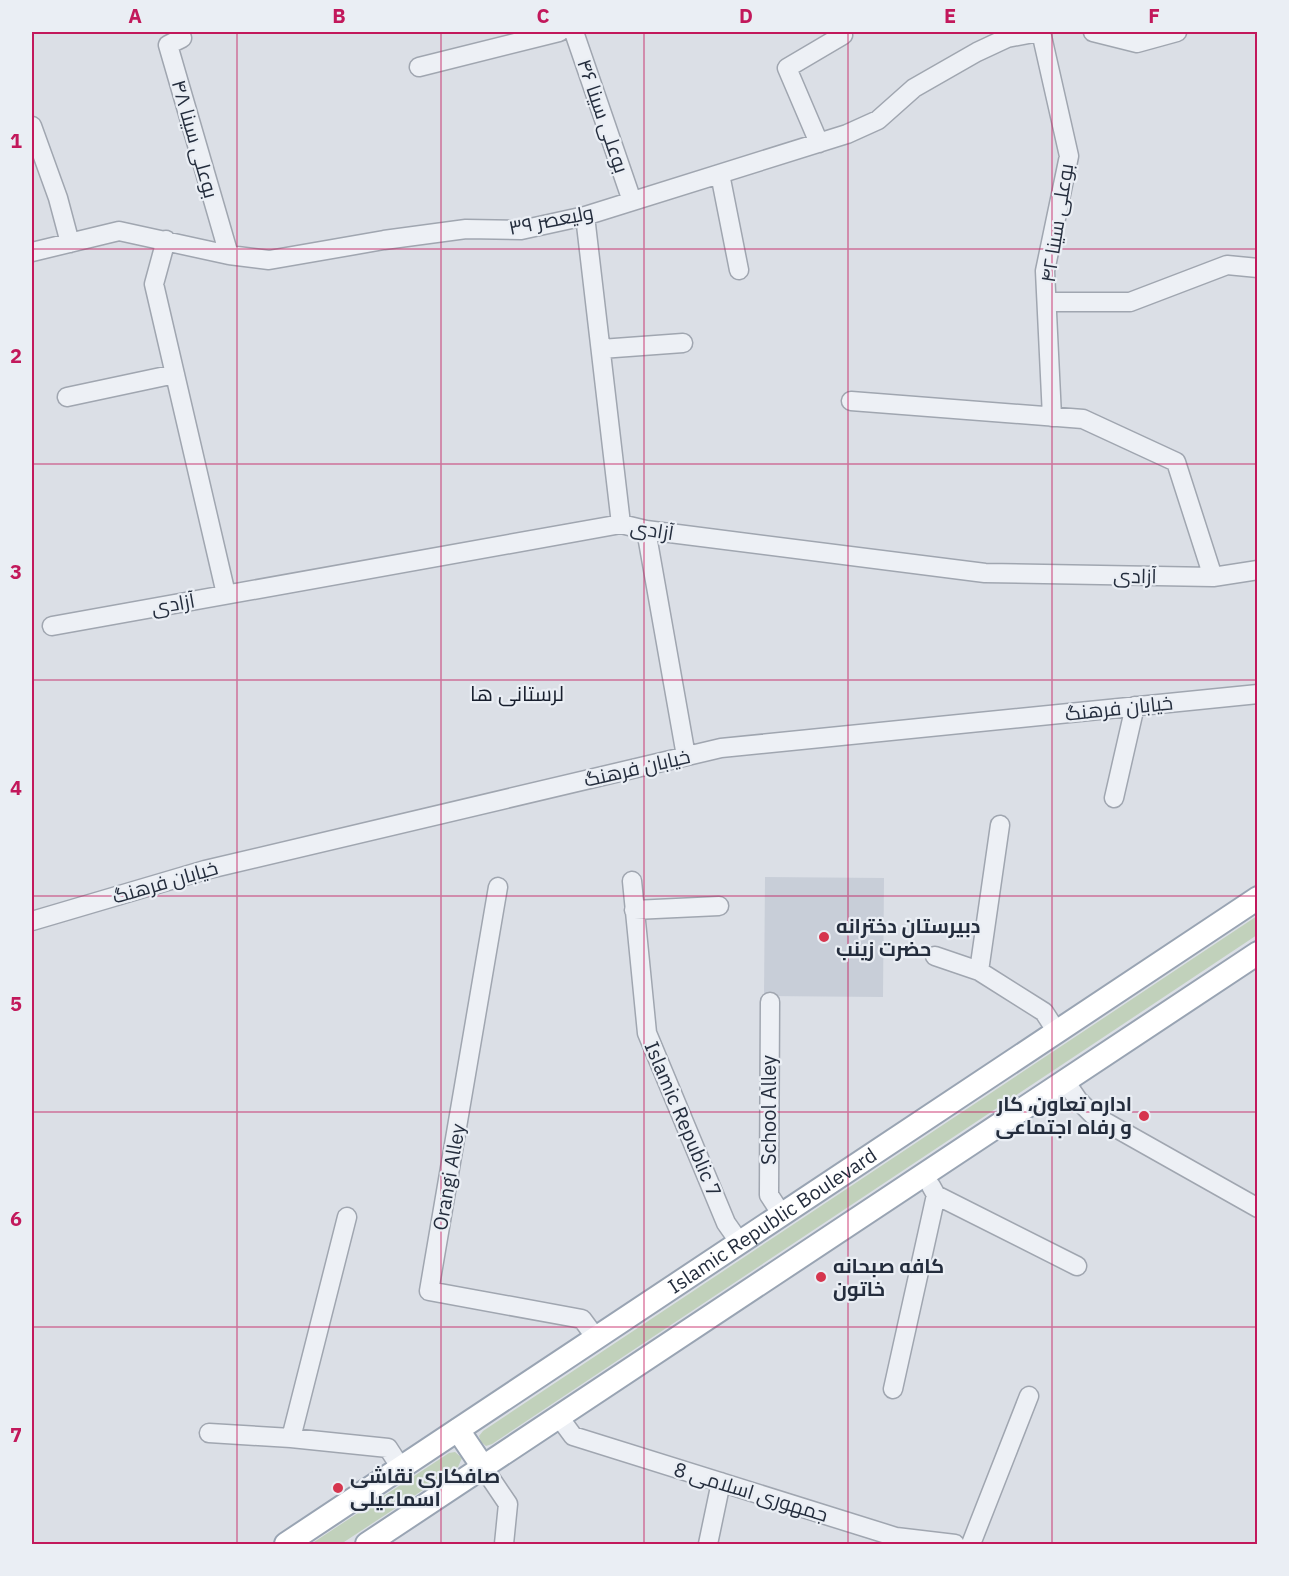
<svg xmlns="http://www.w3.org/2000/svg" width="1289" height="1576" font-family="'IBM Plex Sans',Cairo,sans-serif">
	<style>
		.built { fill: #c8ced8 }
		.green { fill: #c1d1bb }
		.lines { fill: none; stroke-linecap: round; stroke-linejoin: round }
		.minor-casing { stroke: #a0a6b0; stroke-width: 21 }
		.major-casing { stroke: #99a4b3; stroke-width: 26 }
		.minor { stroke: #edf0f5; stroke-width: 18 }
		.major { stroke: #fff; stroke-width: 22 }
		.grid { fill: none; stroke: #c2185b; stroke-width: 1.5; stroke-opacity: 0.55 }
		.poi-dot { fill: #d6354e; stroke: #eaeef4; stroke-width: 2 }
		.labels { text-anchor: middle; stroke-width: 4.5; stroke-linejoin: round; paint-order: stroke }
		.street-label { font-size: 20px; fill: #242d3d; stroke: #eaeef4 }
		.poi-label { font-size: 20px; font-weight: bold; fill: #242d3d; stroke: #eaeef4; text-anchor: start }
		.neighbourhood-label { font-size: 21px; fill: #171e2d; stroke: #eaeef4 }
		.neatline { fill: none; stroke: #c2185b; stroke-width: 2 }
		.grid-label { font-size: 20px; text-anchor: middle; font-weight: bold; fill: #c2185b }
	</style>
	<rect width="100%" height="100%" fill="#dbdfe6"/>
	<path class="built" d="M765,877L884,878L883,997L764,996Z"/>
	<path class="green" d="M1257,916V935L492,1444L486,1446L481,1442L479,1436L483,1431Z
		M455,1452L462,1458L458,1467L341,1544H311L449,1453Z"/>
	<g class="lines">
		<defs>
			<path id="minor" d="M180,32L182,38L168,45L229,255
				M574,32L632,201
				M1041,32L1069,156L1045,271L1052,417
				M1093,32L1137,43L1177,32
				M419,67L559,32
				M32,126L58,198L70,243
				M819,143L787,68L843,35L841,32
				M720,174L739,270
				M585,216L621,524
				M166,240L154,284L226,594
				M32,252L119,231L229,255L269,260L384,240L466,229L521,230L585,216L847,134L878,120L914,88L977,52L1007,38L1039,32
				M1047,302H1130L1227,265L1258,268
				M601,349L683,343
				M67,397L175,374
				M851,401L1083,419L1176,462L1213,577
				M646,530L686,756
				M52,626L621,524L646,530L985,573L1213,577L1258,570
				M1114,798L1135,706
				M632,881L647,1033L726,1223L740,1243
				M498,887L429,1291L582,1319L596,1338
				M634,910L719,906
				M32,921L205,870L721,748L1258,694
				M935,956L979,971L1044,1012L1057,1032
				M979,971L1000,825
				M770,1002L769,1195L782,1215
				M1065,1081L1078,1100L1093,1115L1258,1208
				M931,1186L936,1195L1077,1266
				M893,1389L936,1195
				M559,1417L573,1436L896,1537L955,1544
				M209,1433L291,1438L388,1448L401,1468
				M291,1438L347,1217
				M483,1467L508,1504L504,1544
				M708,1544L721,1482
				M971,1544L1029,1396"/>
			<g id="major">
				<path d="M458,1430L483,1467"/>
				<path id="s1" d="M286,1544L1258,898"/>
				<path d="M367,1544L1258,953"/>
			</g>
		</defs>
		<use href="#minor" class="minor-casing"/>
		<use href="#major" class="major-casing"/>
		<use href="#minor" class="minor"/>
		<use href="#major" class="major"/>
	</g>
	<path class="grid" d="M237,32V1544M441,32V1544M644,32V1544M848,32V1544M1052,32V1544M32,249H1258M32,464H1258M32,680H1258M32,896H1258M32,1112H1258M32,1327H1258"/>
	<g class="poi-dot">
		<circle cx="824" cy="937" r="6"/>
		<circle cx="1144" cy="1116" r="6"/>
		<circle cx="821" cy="1277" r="6"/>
		<circle cx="338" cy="1488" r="6"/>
	</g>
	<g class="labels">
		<g class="street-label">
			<text transform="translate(603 116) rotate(71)" y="7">بوعلی سینا ۴۶</text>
			<text transform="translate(195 139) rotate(74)" y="7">بوعلی سینا ۴۸</text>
			<text transform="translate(551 220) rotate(-11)" y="7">ولیعصر ۳۹</text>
			<text transform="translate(1057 223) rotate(-81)" y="7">بوعلی سینا ۴۲</text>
			<text transform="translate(652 530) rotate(9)" y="7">آزادی</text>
			<text transform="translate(1135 576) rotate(1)" y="7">آزادی</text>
			<text transform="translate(173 604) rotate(-10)" y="7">آزادی</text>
			<text transform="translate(1119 708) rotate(-6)" y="7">خیابان فرهنگ</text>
			<text transform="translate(637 768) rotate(-13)" y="7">خیابان فرهنگ</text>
			<text transform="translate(165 882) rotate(-16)" y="7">خیابان فرهنگ</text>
			<text transform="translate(769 1110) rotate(-90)" y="7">School Alley</text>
			<text transform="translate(683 1119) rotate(67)" y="7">Islamic Republic 7</text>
			<text transform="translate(449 1177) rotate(-80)" y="7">Orangi Alley</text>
			<text dy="7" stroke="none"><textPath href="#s1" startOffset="584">Islamic Republic Boulevard</textPath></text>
			<text transform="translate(751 1492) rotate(17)" y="7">جمهوری اسلامی 8</text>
		</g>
		<g class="poi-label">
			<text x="836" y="933">دبیرستان دخترانه<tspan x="836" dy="23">حضرت زینب</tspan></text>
			<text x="1132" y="1111" text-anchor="end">اداره تعاون، کار<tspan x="1132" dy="23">و رفاه اجتماعی</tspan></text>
			<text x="833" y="1273">کافه صبحانه<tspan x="833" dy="23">خاتون</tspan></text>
			<text x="350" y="1483">صافکاری نقاشی<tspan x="350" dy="23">اسماعیلی</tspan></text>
		</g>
		<g class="neighbourhood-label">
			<text x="517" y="701">لرستانی ها</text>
		</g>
	</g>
	<rect width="1289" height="1576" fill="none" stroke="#eaeef4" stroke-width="66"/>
	<rect x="33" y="33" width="1223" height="1510" class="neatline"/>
	<g class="grid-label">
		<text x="135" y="23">A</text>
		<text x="339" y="23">B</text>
		<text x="543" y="23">C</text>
		<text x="746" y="23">D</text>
		<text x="950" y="23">E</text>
		<text x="1154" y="23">F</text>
		<text x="16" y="148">1</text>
		<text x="16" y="363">2</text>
		<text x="16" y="579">3</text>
		<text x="16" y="795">4</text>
		<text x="16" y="1011">5</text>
		<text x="16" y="1226">6</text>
		<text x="16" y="1442">7</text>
	</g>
</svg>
